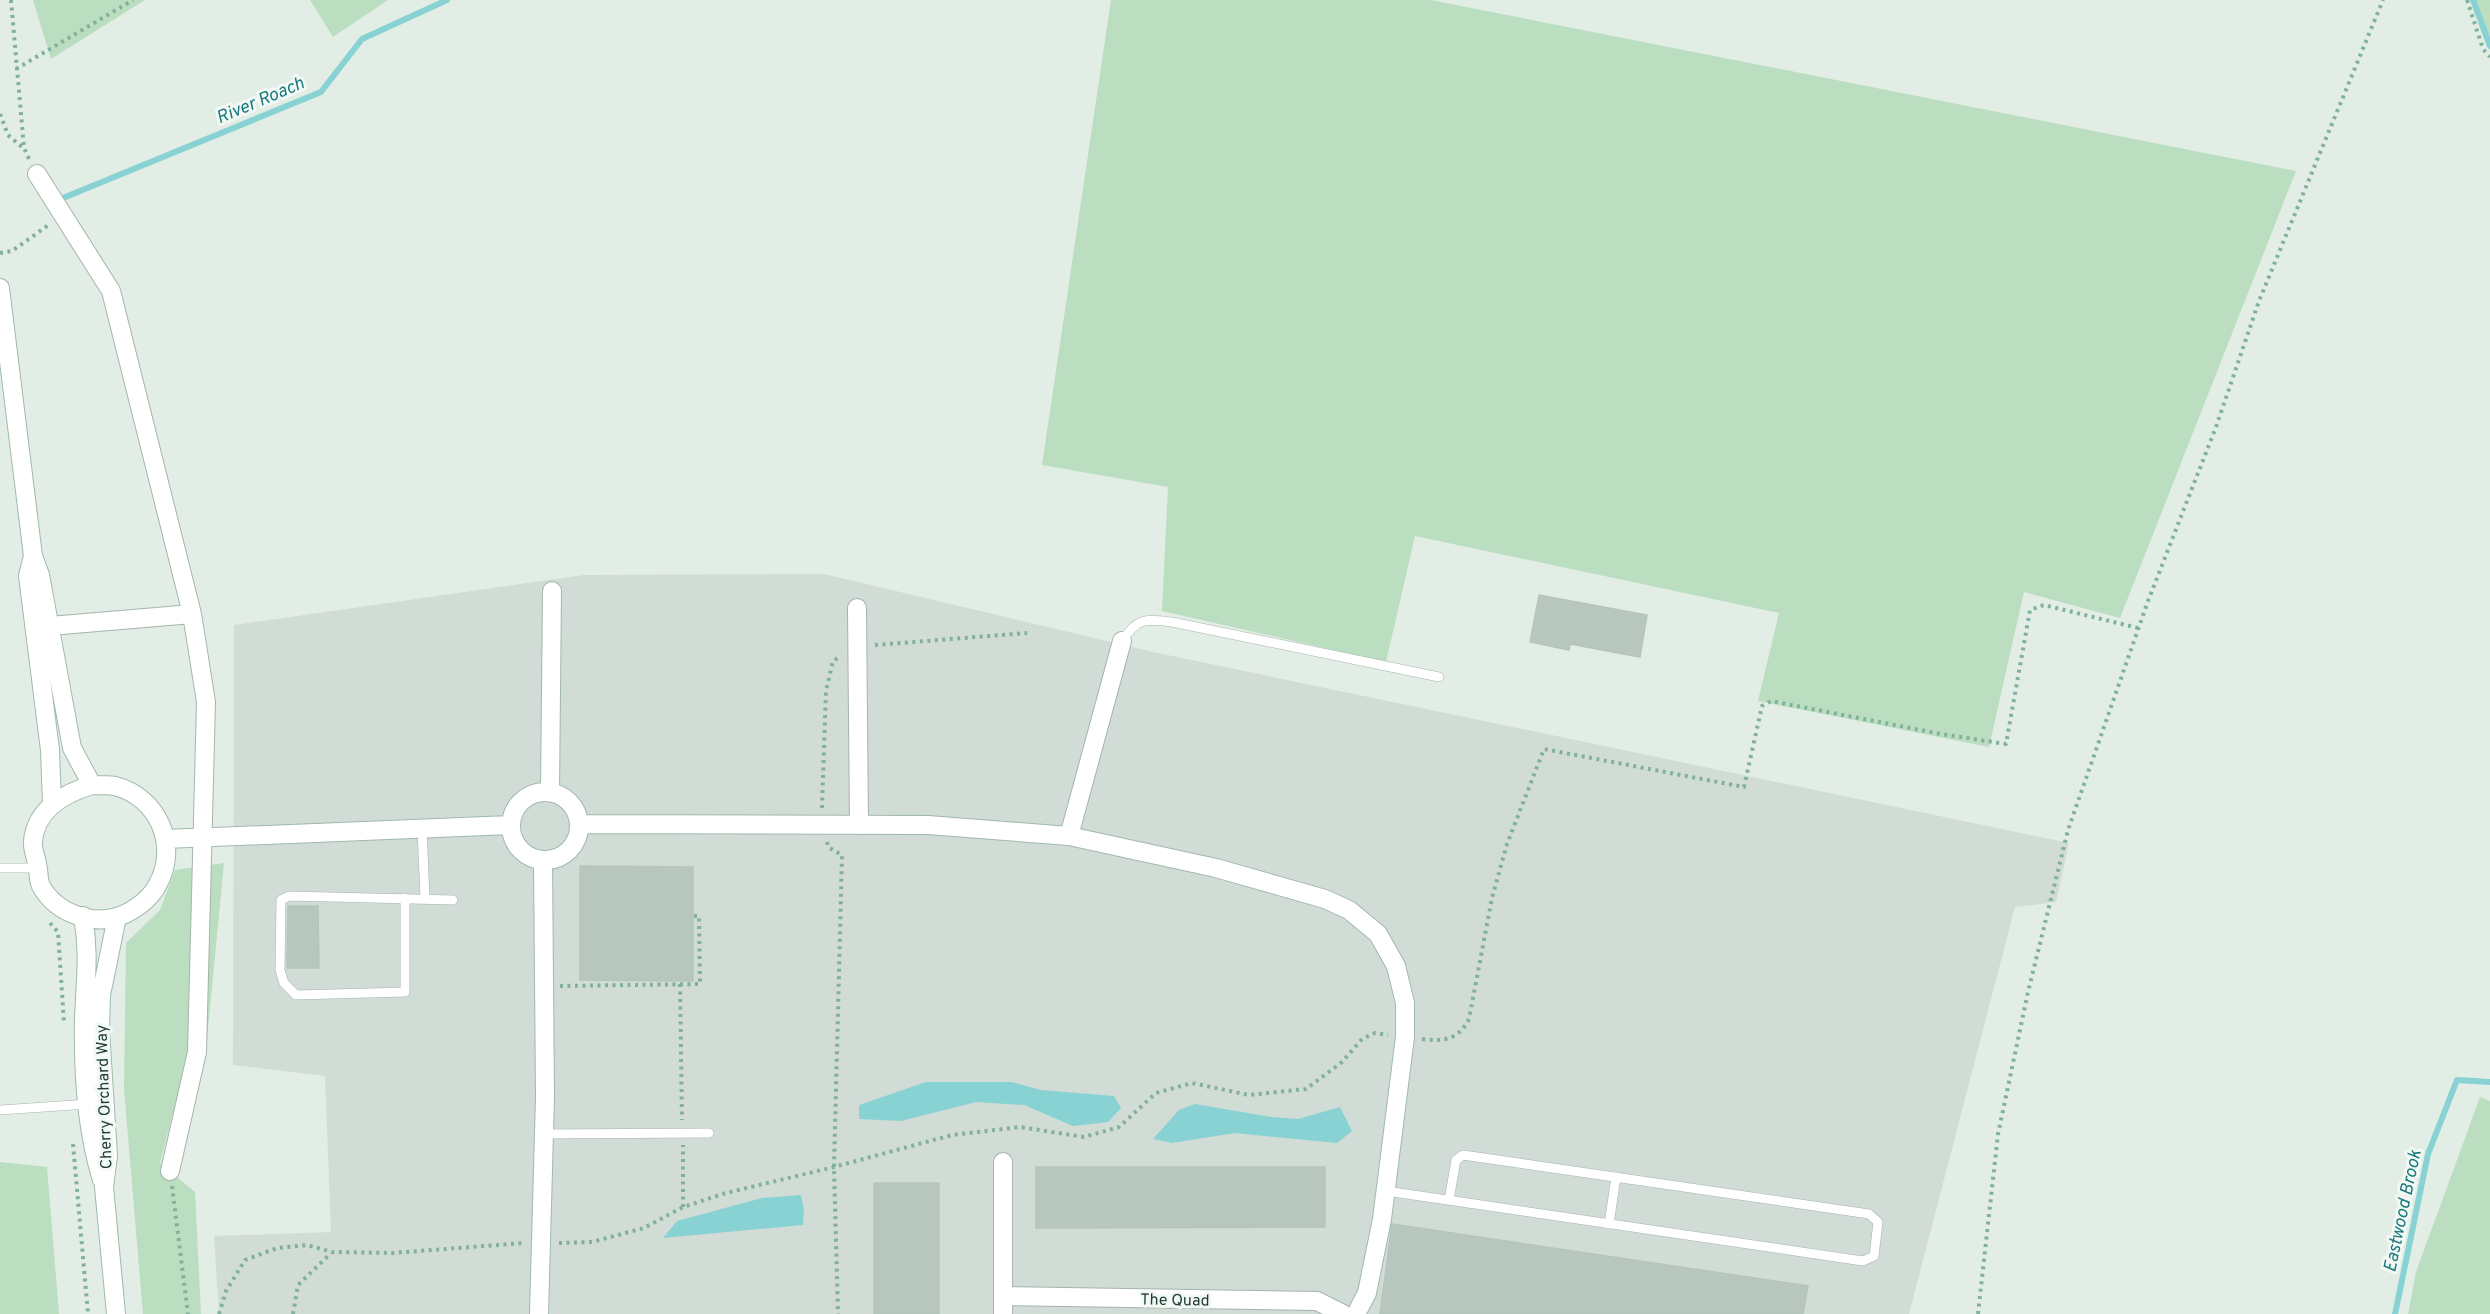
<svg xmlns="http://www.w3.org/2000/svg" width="2490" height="1314" font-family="Overpass,sans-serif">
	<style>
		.built { fill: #d0dcd5 }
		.green { fill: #badebf }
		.water { fill: #88d2d3 }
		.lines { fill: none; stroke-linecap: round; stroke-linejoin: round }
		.stream { stroke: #88d2d3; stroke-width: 6 }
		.building { fill: #b7c7bf; stroke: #b4c6bc; stroke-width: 1.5 }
		.lane-casing { stroke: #a4b5ad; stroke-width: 10 }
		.street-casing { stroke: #a4b5ad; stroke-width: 20 }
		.secondary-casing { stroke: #a0b9ad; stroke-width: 20 }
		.path { stroke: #81b19c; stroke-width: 4; stroke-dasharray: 3 4.5; stroke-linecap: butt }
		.lane { stroke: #fff; stroke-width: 9 }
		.street { stroke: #fff; stroke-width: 18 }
		.secondary { stroke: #fff; stroke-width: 18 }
		.labels { text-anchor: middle; stroke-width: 6; stroke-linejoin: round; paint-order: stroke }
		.street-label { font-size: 16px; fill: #213e33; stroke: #f2f9f5 }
		.water-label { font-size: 18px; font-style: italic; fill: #19787c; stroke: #f2f9f5 }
	</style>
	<rect width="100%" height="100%" fill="#e2ede6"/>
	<path class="built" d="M824,574L1153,652L2069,843L2056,902L2015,907L1909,1314H219L214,1236L331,1232L325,1076L233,1065L234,625L584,575Z"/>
	<path class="green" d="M33,0H145L51,59Z
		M310,0H388L333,37Z
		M1111,0H1431L2296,171L2120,618L2024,592L1989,747L1758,701L1779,613L1415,536L1386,662L1162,611L1168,487L1042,465Z
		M2473,0H2490V46Z
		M224,863L207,1039L188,1055L160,1163L195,1192L201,1314H143L124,1089L126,943L160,910L175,870Z
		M2480,1097L2490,1101V1314H2408L2416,1272Z
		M0,1162L47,1167L59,1314H0Z"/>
	<path class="water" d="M926,1082H1011L1041,1090L1114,1096L1121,1108L1108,1122L1073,1126L1024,1105L976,1102L901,1121L859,1119V1105Z
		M1195,1104L1271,1117L1298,1119L1340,1107L1352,1131L1337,1143L1235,1133L1172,1143L1153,1139L1179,1110Z
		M801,1195L804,1210L803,1225L663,1238L677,1221L762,1198Z"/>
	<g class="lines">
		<path class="stream" d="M2473,0L2490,46
			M63,198L321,92L362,39L447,0
			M2395,1314L2428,1154L2457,1080L2490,1082"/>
	</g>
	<path class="building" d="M1539,595L1647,615L1640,657L1570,644L1569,650L1530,642Z
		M580,866L693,867V981L580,980Z
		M288,906H318L319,968H287Z
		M1036,1167H1325V1227L1036,1228Z
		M874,1183H939V1314H874Z
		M1392,1224L1808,1286L1803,1314H1380Z"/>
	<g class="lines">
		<defs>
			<path id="lane" d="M1122,641C1138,617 1145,619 1172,622L1439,677
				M422,828L425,898
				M0,868H38
				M405,898V992L296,995L284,983L280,970L281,900L289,896L453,900
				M0,1110L89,1104
				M544,1134L709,1133
				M1386,1191L1863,1261L1874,1256L1878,1222L1869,1214L1463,1155L1456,1160L1449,1200
				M1609,1224L1616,1177"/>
			<path id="street" d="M37,174L111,291L192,614L50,626
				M857,608L859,825
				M1069,836L1122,641
				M1003,1162V1314
				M170,1171L197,1052L206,702L192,614
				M1003,1296L1317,1301L1343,1314"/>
			<path id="secondary" d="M0,288L33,556L40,575L72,748L92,785
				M33,556L28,576L50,750L52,804
				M92,785C99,785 108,785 115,786C158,797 179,845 158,884C151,898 139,907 125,914C96,927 57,915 41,886C38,880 39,871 37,864C36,857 32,848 33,841C36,809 65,793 92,785Z
				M511 826a34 34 0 1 1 68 0a34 34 0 1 1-68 0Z
				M550,792L552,591
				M579,824L928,825L1069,836L1216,868L1325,899L1349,910L1378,934L1396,966L1405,1003V1037L1382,1219L1367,1293L1356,1314
				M165,839L511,825
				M83,916C90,956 85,982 84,1021C83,1071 87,1132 102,1180
				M116,1314L104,1187L108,1156L100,1030L101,995L117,917
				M539,1314L545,1097L543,860"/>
		</defs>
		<use href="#lane" class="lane-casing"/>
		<use href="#street" class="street-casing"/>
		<use href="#secondary" class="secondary-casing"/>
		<path class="path" d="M11,0L24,148L29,159
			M2467,0L2483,49L2490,57
			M16,69L133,0
			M0,114L8,135L23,148
			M0,253L12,251L50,224
			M875,645L1027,633
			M822,808L826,691L833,661L841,656
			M827,842L828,847L842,855L834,1167L838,1314
			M50,923L58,932L64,1023
			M680,984L682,1120
			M560,986L700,984L699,916H693
			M1422,1039C1444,1042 1459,1039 1469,1019L1492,898L1507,844L1544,749L1744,787L1762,706L1771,701L1941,734L2006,744L2030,610L2044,605L2138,628
			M73,1144L88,1314
			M172,1186L188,1314
			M683,1207V1145
			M559,1243L592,1242L644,1228L683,1207L726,1193L834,1167L952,1135L1020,1127L1084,1137L1119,1127L1156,1093L1192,1083L1249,1095L1306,1089L1342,1062L1362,1039L1375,1033L1388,1035
			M219,1314L226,1291L245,1260L277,1248L307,1245L332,1252L393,1253L524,1243
			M293,1314L298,1285L331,1253
			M1978,1314L1998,1134L2028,992L2068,830L2148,601L2216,427L2259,301L2383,0"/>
		<use href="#lane" class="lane"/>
		<use href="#street" class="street"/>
		<use href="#secondary" class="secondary"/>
	</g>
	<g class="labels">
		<g class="street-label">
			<text transform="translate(103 1097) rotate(-92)" y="6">Cherry Orchard Way</text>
			<text transform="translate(1175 1299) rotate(1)" y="6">The Quad</text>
		</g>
		<g class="water-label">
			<text transform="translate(260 100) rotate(-23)" y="6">River Roach</text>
			<text transform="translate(2402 1211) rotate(-78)" y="6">Eastwood Brook</text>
		</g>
	</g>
</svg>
